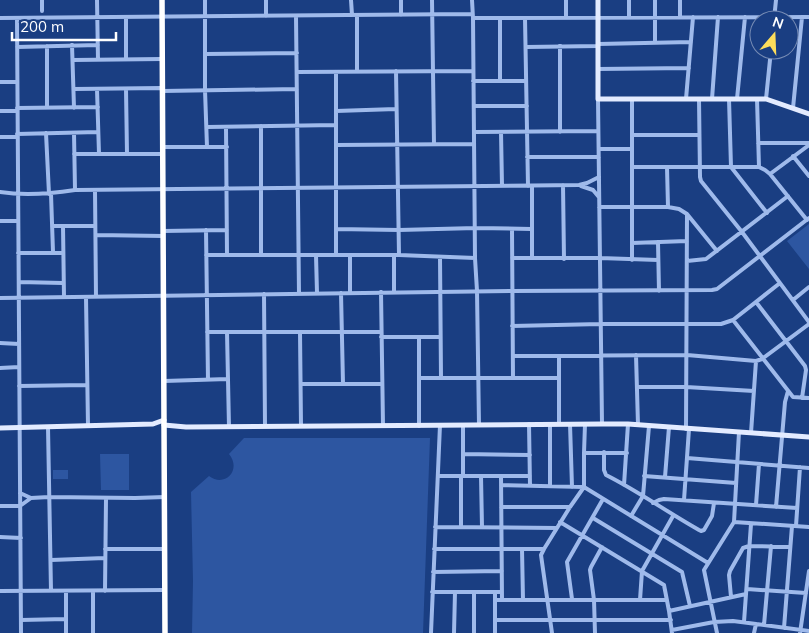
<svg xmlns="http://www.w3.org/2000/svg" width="809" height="633" font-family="Mulish,sans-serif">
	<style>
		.green { fill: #2d56a1 }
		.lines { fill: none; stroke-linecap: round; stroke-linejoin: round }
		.minor { stroke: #9fbaeb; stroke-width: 4 }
		.major { stroke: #e3ebff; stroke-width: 5 }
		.highway { stroke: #fff; stroke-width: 5.5 }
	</style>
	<rect width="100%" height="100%" fill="#1a3e82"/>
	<path class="green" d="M809,224V269L787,241Z
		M244,438H430L423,633H192L193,581L191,492L209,476C225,488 242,470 229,454Z
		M100,454H129V490H101Z
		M53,470H68V479H53Z"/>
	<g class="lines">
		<path class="minor" d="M97,0L98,60
			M205,0V90L207,147
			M266,0V16
			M351,0L352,15
			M401,0V15
			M432,0L434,144
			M472,0L473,18L475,258L477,291L479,425
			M566,0V18
			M629,0V17
			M655,0V42
			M42,11V0
			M296,16L299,294
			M126,17V59
			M680,17V0
			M0,18L472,14
			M17,18L21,633
			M473,18L809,17
			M500,18V81
			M525,18L528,186
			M774,20L776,0
			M598,44L691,42
			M72,45L74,108
			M47,46V108
			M17,47L98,45
			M526,47L598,46
			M205,54L297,53
			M73,60L162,59
			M598,69L689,68
			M396,71L399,255
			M297,72L473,71
			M336,72V255
			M357,72V15
			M473,81H526
			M0,82H17
			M74,89L162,88
			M97,89L99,154
			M126,89L127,154
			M162,91L297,89
			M598,99L602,424
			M632,99V260
			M686,99L693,17
			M699,99L700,177L701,181L742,232L809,322
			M712,99L718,17
			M729,99L731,167L767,213
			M737,99L745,17
			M757,99L759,167
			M766,99L771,50
			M474,106H527
			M17,108L98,107
			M793,108L802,17
			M0,111H17
			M336,111L396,109
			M261,126V255
			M207,127L336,125
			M226,127L227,255
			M474,132L598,131
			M501,132L502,186
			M560,132V46
			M46,133L49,194
			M74,133L75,190
			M17,134L98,132
			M632,135H699
			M0,137H17
			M758,143H809
			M336,145L474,144
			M162,147H227
			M599,149H632
			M74,154H162
			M793,156L809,176
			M527,157H599
			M633,167H759L765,170L770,174L807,220
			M667,167L668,207
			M770,174L809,145
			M563,185L564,259
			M532,186V258
			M581,186L593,190L598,196
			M95,190L96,297
			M0,192C26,196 49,194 75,190L579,185L587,183L599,177
			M51,194L53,252
			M599,207H668L679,209L687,214L717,251
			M0,221H18
			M52,226H95
			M63,226L64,297
			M336,229L399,230L476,228L531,229
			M512,229L513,378
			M206,230L208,380
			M163,231L227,230
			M96,235L163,236
			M658,242L659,291
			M632,243L687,241
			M18,253H63
			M206,255H399L475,258
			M316,255L317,293
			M440,257L441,378
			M512,258H600L658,260
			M687,261L706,259L788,196
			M19,282L63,283
			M381,292L383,426
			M394,292V255
			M341,293L343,384
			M350,293V255
			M264,294L265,426
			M86,297L88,426
			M0,298L512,291L712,290L717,289L809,218
			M793,300L809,287
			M756,302L805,366L806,370L802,398
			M733,320L793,397L809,398
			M512,326L601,324H721L733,320L780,283
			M207,332H381
			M227,332L229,427
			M300,332L301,426
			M381,337H440
			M419,337V426
			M0,343L19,344
			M636,355L638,425
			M513,356L687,355L756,361L762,359L809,324
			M559,356V424
			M0,368L19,367
			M419,378H559
			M164,381L228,379
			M301,384H382
			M19,386L87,385
			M637,387H686L754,391
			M529,424L530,486
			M550,424V486
			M570,424L572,487
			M48,427L51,591
			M686,429L687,214
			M751,433L756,361
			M604,452V470L606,475C638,491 667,512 699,530L701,531L704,530L712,516L714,503
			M584,453H627
			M463,454L530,455
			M687,458L809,468
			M438,476H530
			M463,476V425
			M481,476L482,527
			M501,476L502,600
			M644,476L736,483
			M665,477L669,427
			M501,485L584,487L708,563
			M624,485L628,424
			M20,493L31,498L49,497L135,498L165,497
			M684,500L689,429
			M653,503L659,500L664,499L797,508
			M756,505L759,464
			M0,506H20L31,498
			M501,507H570
			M776,507L785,402L788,391
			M631,516L643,496L649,426
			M593,518L682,572L690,606
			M560,522L664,585L669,611L672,633
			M734,522L809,527
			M796,526L800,467
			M435,527L557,528
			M461,527V476
			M0,537L21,538
			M105,549H165
			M434,549H544
			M522,549L523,600
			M51,560L105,558
			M433,572L502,571
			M747,589L806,593
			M0,591L165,590
			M105,591L106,499
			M432,592H502
			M474,592V633
			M731,597L729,575L730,571L743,548L749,546L790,547
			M572,599L567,562L603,499
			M495,600H667
			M640,600L642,571L673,516
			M669,611L746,594
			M21,620L66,619
			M495,620H671
			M744,622L751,524
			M764,625L771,546
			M784,628L792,526
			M672,630L714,622L733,621L809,631
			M66,633V591
			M93,633V591
			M431,633L440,425
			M454,633L455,592
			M495,633V592
			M552,633L541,555L544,549L570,507L584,487V453L585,424
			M595,633L594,600L590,570L591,567L602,547
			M717,633L704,570L734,522L739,432
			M754,633L756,624
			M800,633L809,571"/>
		<path class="major" d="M598,0V99H766L809,114
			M164,425L186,427L602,424H628L809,437
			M0,428L153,424L164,420"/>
		<path class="highway" d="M162,0L165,633"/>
	</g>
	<g transform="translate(774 35) rotate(19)"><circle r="24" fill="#1a3e82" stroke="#768bb4"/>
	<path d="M0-4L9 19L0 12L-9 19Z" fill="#fcdd5b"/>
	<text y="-8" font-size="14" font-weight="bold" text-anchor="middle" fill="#ffffff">N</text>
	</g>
	<path d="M12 32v8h104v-8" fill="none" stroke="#ffffff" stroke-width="2.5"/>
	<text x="20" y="32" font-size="15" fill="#ffffff" stroke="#1a3e82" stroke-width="4" paint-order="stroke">200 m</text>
</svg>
